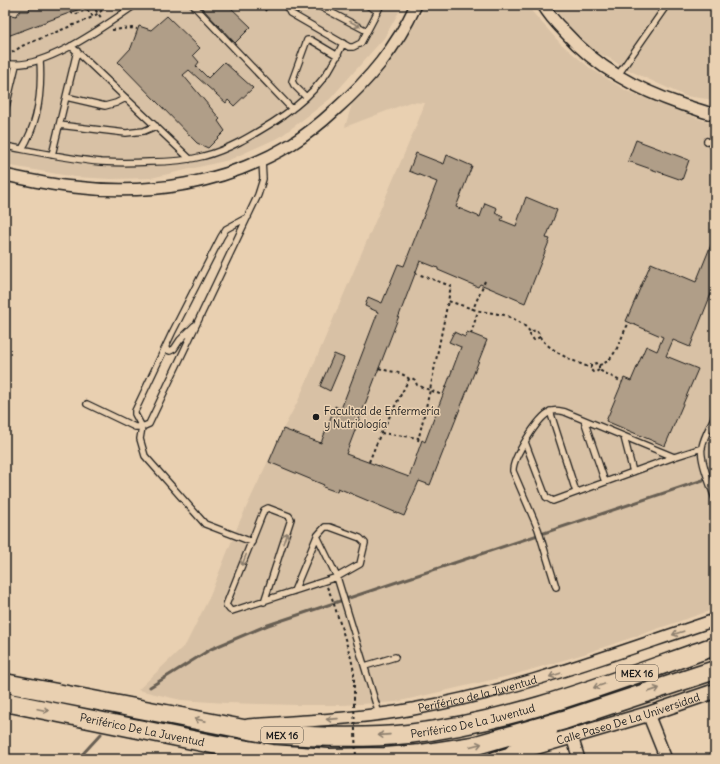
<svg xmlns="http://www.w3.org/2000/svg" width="720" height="764" font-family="Delius,sans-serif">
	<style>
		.built { fill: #d8c1a5 }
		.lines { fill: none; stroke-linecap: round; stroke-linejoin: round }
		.stream { stroke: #685f53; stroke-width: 3 }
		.building { fill: #b09e88; stroke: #1c1c1c }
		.service-casing { stroke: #1c1c1c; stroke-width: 8 }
		.minor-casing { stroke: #1c1c1c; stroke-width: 14 }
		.tertiary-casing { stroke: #1c1c1c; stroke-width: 17 }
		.trunk-casing { stroke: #1c1c1c; stroke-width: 21 }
		.path { stroke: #1c1c1c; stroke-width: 2; stroke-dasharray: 3 3; stroke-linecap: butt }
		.service { stroke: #e9d0b1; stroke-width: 5.5 }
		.minor { stroke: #e9d0b1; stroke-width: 11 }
		.tertiary { stroke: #e9d0b1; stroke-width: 14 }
		.trunk { stroke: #e9d0b1; stroke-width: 18 }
		.path-bridge { stroke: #1c1c1c; stroke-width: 2; stroke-dasharray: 3 3; stroke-linecap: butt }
		.oneway { stroke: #8d7f6e }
		.poi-dot { fill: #1c1c1c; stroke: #e9d0b1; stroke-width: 1.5 }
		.labels { text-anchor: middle; stroke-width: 3; stroke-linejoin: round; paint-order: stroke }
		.shield { fill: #e9d0b1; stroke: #5a5249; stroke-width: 1 }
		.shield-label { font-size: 10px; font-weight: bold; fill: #1c1c1c }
		.poi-label { font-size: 11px; fill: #1c1c1c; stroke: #e9d0b1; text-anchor: start }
		.street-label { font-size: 11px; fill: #1c1c1c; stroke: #e9d0b1 }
	</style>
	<rect width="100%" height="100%" fill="#e9d0b1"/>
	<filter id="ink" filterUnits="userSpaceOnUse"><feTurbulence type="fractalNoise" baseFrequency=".025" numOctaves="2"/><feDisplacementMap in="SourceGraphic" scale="8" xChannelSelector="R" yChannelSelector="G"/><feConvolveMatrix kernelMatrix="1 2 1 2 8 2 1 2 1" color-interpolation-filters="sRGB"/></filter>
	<g filter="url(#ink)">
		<path class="built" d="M5,5H403L384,38L330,99L280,137L229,160L151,178L111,179L75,177L5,165Z
			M429,5H526L560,43L590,68L627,91L715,125V609L584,654L513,675L396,702L343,705H297L226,703L181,700L138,690L186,644L208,600L239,523L283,429L298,401L417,124L425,103L410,102L345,127L352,104L362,94L400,48L423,11Z
			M552,5H715V100L685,96L624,68L611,59L585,47Z"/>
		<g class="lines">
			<path class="stream" d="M150,687L211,649L268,625L715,476
				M78,759L101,734"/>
		</g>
		<path class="building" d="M34,5L40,6L41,5L88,6L5,37V19L6,16L11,15L16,16L20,11H29L30,6Z
			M199,5H228L251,27L235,43Z
			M167,16L200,48L193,55L199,62L196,66L208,78L224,62L253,88L234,106L228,100L226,103L189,70L183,75L220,119L218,121L225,131L208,148L197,143L118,62L131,48L139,26L151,30Z
			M636,140L689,160L682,180L628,161Z
			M416,153L444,164L447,155L472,166L456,207L480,217L485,203L497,208L495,213L503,217L501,220L516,226L526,197L557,210L546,238L550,239L525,303L480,284L478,287L438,270V268L420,261L346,454L409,477L422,440L425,442L461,347L449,342L454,332L465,337L467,332L487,340L430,485L419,481L404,516L338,488L337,492L323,487L324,485L269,462L283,429L321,443L335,406L341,409L378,312L365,306L368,297L382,303L398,264L404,266L437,182L409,171Z
			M715,235V284L690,347L673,340L666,356L698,369L665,446L606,421L624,378L631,381L646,346L657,351L663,337L626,321L651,263L696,282Z
			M334,354L344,358L330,391L320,386Z"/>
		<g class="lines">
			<defs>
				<path id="service" d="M193,5L292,109
					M288,5V9L290,13L349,47H353L361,43L381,5
					M317,5L367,31
					M367,5L378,11
					M71,46L190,159
					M5,63C41,73 106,25 135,5
					M618,75L664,9
					M66,97L105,106L116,103L126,98
					M306,97L294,85L292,81L307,40H311L338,56
					M5,111L16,65
					M59,125L126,133L144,131L156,126
					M707,141L715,146
					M5,146C37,152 69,159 101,162C117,163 133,163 149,162C167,162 186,161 204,156C228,150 251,136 272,123C305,102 328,80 343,43
					M22,149C39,122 42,91 40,60
					M52,155L77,51
					M248,217L226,229L221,237L172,333L135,411V414L142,427L140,439L145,456L205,524L252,542
					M165,349L170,351L174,349L180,340L194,326
					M87,404L135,427H142L149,424L258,195L263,179L262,160
					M550,411L576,492
					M715,415C711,425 704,436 702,447C699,459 711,486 715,499
					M584,420L605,482
					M624,437L633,472
					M525,442L546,497L553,501L674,457L702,448
					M317,536L337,577L379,714
					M556,587L538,529L513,471C512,459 538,417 550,412C555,409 560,411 565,412L674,457
					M264,602L291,519L289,516L268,508L264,510L226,605L230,610L232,611L337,577L360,564L365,543L360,538L330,527H325L317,536L294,591
					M365,666L395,657"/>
				<g id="minor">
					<path d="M543,5C549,15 556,23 564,31C597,68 636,89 683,105C694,108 704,112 715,115"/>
					<path d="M5,175C28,180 51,185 74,187C148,196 225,184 290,145C306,135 321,123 335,110C370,79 396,48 416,5"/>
					<path d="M648,714L666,759"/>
					<path id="s1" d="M248,725C303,721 359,719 413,709C517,691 615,653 715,620"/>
					<path d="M572,737L579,759"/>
				</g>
				<g id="tertiary">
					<path id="s2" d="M495,759L648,714L715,691"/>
				</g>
				<g id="trunk">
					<path id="s3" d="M5,683L269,734C315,737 362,739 408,734C514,722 615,681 715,646"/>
					<path id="s4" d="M5,702L217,745L272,754L328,758L385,757L421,754L473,746L564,720L715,670"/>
					<path d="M514,753L548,731"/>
				</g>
			</defs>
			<use href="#service" class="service-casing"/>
			<use href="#minor" class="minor-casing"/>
			<use href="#tertiary" class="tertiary-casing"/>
			<use href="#trunk" class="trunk-casing"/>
			<path class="path" d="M92,5L102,19
				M265,11L268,5
				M71,12L74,15L86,10L90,12L93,17L109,5
				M711,17L715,16
				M112,30L132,28L137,29
				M7,56L22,46L93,17
				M415,273L451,286L448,301
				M485,281L473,309C481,312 489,312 498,314C509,315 524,323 530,332
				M471,334L478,311
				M540,337L534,340L530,335V332L536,330C540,333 539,337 542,340C556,354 573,361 591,368
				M599,365C617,361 620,336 629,323
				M379,368C390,373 400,370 409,379
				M599,370L596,372H593L591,370V365L597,363L599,365V370L622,382
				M381,433L419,438
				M418,441L430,390L448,301L473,309
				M369,462L380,435L409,379L412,378L415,380L417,385L442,395
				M327,587L332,598L351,658L354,672V704"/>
			<use href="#service" class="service"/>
			<use href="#minor" class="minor"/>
			<use href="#tertiary" class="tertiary"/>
			<use href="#trunk" class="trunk"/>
			<path class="path-bridge" d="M354,704L356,759"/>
		</g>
		<defs><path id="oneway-shaft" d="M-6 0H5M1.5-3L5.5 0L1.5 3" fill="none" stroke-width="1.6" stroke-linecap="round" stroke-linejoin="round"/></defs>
		<g class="oneway">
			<use href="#oneway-shaft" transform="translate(355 24) rotate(27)"/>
			<use href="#oneway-shaft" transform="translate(285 538) rotate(-71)"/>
			<use href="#oneway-shaft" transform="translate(244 560) rotate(112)"/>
			<use href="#oneway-shaft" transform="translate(678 633) rotate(162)"/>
			<use href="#oneway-shaft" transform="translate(555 675) rotate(162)"/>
			<use href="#oneway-shaft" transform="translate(599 686) rotate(161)"/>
			<use href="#oneway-shaft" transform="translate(654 690) rotate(-19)"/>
			<use href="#oneway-shaft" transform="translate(43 710) rotate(12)"/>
			<use href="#oneway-shaft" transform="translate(332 719) rotate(176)"/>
			<use href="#oneway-shaft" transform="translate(200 720) rotate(-169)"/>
			<use href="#oneway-shaft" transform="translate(384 735) rotate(176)"/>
			<use href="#oneway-shaft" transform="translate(476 745) rotate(-14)"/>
		</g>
	</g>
	<circle class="poi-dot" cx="316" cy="417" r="4"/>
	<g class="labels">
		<g class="shield">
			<rect x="616" y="665" width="42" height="16" rx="3"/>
			<rect x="261" y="727" width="42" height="16" rx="3"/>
		</g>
		<g class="shield-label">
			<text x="637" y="677">MEX 16</text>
			<text x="282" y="739">MEX 16</text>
		</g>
		<g class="poi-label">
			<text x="324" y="415">Facultad de Enfermería<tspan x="324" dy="13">y Nutriología</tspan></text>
		</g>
		<g class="street-label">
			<text dy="4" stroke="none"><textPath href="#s1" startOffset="232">Periférico de la Juventud</textPath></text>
			<text dy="4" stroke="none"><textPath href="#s2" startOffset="139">Calle Paseo De La Universidad</textPath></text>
			<text dy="4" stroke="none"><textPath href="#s3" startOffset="474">Periférico De La Juventud</textPath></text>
			<text dy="4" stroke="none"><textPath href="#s4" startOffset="140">Periférico De La Juventud</textPath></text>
		</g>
	</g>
	<rect width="720" height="764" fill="none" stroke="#e9d0b1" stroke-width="20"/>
	<rect x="10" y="10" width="700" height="744" fill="none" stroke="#1c1c1c" stroke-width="1.5" filter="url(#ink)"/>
</svg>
